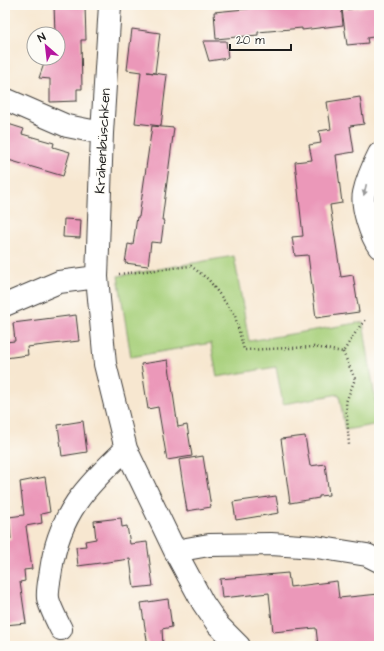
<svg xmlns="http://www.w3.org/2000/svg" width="384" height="651" font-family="'Architects Daughter',sans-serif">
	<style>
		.green { fill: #a8d07b; stroke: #62764c }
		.building { fill: #eb98b9 }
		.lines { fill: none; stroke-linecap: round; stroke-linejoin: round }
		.street-casing { stroke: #3d3a37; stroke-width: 24 }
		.path { stroke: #3d3a37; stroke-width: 2.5; stroke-dasharray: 1 3; stroke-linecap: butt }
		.street { stroke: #fff; stroke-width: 22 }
		.oneway { fill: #999 }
		.labels { text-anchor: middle; stroke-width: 3; stroke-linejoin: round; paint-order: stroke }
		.street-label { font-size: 14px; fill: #1c1c1c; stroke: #fdfcf7 }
	</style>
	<rect width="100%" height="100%" fill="#fdfcf7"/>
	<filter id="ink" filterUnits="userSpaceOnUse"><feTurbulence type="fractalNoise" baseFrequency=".025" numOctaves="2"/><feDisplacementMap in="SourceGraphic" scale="8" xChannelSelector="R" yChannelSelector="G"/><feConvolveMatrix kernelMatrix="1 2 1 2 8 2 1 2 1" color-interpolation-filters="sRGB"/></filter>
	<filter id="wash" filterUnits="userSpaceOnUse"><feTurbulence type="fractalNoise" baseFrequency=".012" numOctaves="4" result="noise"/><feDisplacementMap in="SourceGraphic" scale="16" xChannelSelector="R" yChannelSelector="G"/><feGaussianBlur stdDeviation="0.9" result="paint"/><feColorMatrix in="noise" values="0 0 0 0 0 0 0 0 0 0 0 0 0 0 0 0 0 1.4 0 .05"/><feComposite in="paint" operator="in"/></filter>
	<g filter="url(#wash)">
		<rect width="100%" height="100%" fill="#f7e7d0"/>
		<path class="green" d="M234,256L249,341L363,322L379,424L345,430L339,394L283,404L276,367L217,377L211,343L131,357L118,276Z"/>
		<g id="blocks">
			<path class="building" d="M54,5H85L86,40H81L82,89H77V101L50,102V79L39,78L46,58H58V34H55Z
				M286,5H341L343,25L302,30V28L258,32V35L216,39L214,12Z
				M379,5V36L367,38L368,43L347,45L342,10Z
				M132,29L160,33L155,73L147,72L167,75L161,126L135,123L141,72L127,70Z
				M203,41H226L228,58L209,61Z
				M360,97L364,124L350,126L354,152L336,155L342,203L330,205L341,277L353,275L359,312L316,318L308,255L295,256L292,237L303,236L295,162L312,160L309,145L321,143L319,131L331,129L327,102Z
				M5,123L24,129L22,134L54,143L53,147L70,152L63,176L5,159Z
				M152,126L174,128L162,220H164L161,243L151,242L148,266L125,263L128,244L133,245L137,217H139Z
				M64,219L81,220L80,238L63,237Z
				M76,315L79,341L27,347L28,355L5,358V342L15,341L13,323Z
				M168,360L178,427L187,425L192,456L167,460L158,407L148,409L141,364Z
				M83,421L87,452L62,456L58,425Z
				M305,436L310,466L325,464L329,495L319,496V498L290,503L281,439Z
				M203,456L211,507L187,511L179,460Z
				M45,477L50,512L41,514L42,523L26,526L32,569L24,570L25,581L20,582L26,623L5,625V540L11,539L9,517L24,515L20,482Z
				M276,496L279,513L236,520L233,502Z
				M121,518L122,527L127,526L130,544L147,542L153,586L134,588L130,559L78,566L76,547L86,546L85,541L96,539L94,521Z
				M288,573L290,587L337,581L339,598L379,594V646H318L316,628L273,632L269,593L222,598L220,579Z
				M168,599L172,627L162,629L163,646H148L141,603Z"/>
		</g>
	</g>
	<g filter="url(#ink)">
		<use href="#blocks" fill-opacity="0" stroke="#3d3a37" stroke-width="1"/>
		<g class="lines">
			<defs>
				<path id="street" d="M110,5L102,133L97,277L105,364L126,449L175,551L203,603L218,625L239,646
					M5,99L67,126L102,133
					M379,154C373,166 367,179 364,193C361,206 371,236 379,247
					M5,305L59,282L97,277
					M175,551L209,545L271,544L316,547L367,555L379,561
					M61,629C57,621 49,605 48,598C47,589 50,578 51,570C59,514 86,486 126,449"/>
			</defs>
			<use href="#street" class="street-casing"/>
			<path class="path" d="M119,274L191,266L209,280L235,316L244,350L314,347L343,352L360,326L367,319
				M343,352L355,379L346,402L349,445"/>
			<use href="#street" class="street"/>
		</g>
		<defs><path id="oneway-solid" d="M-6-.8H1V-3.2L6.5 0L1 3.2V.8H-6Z"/></defs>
		<use class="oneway" href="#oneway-solid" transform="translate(365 190) rotate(103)"/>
	</g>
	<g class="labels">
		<g class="street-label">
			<text transform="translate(102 141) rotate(-87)" y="5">Krähenbüschken</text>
		</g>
	</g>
	<rect width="384" height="651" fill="none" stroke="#fdfcf7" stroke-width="20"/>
	<g transform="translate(46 46) rotate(332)"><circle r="19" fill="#fdfcf7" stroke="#a3a29f"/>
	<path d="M0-3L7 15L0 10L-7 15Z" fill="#b5179e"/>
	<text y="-6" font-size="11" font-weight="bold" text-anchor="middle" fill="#1c1c1c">N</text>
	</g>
	<path d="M230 44v6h61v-6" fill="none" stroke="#1c1c1c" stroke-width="2"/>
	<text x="236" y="44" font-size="12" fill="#1c1c1c" stroke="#fdfcf7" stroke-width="3" paint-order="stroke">20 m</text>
</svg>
